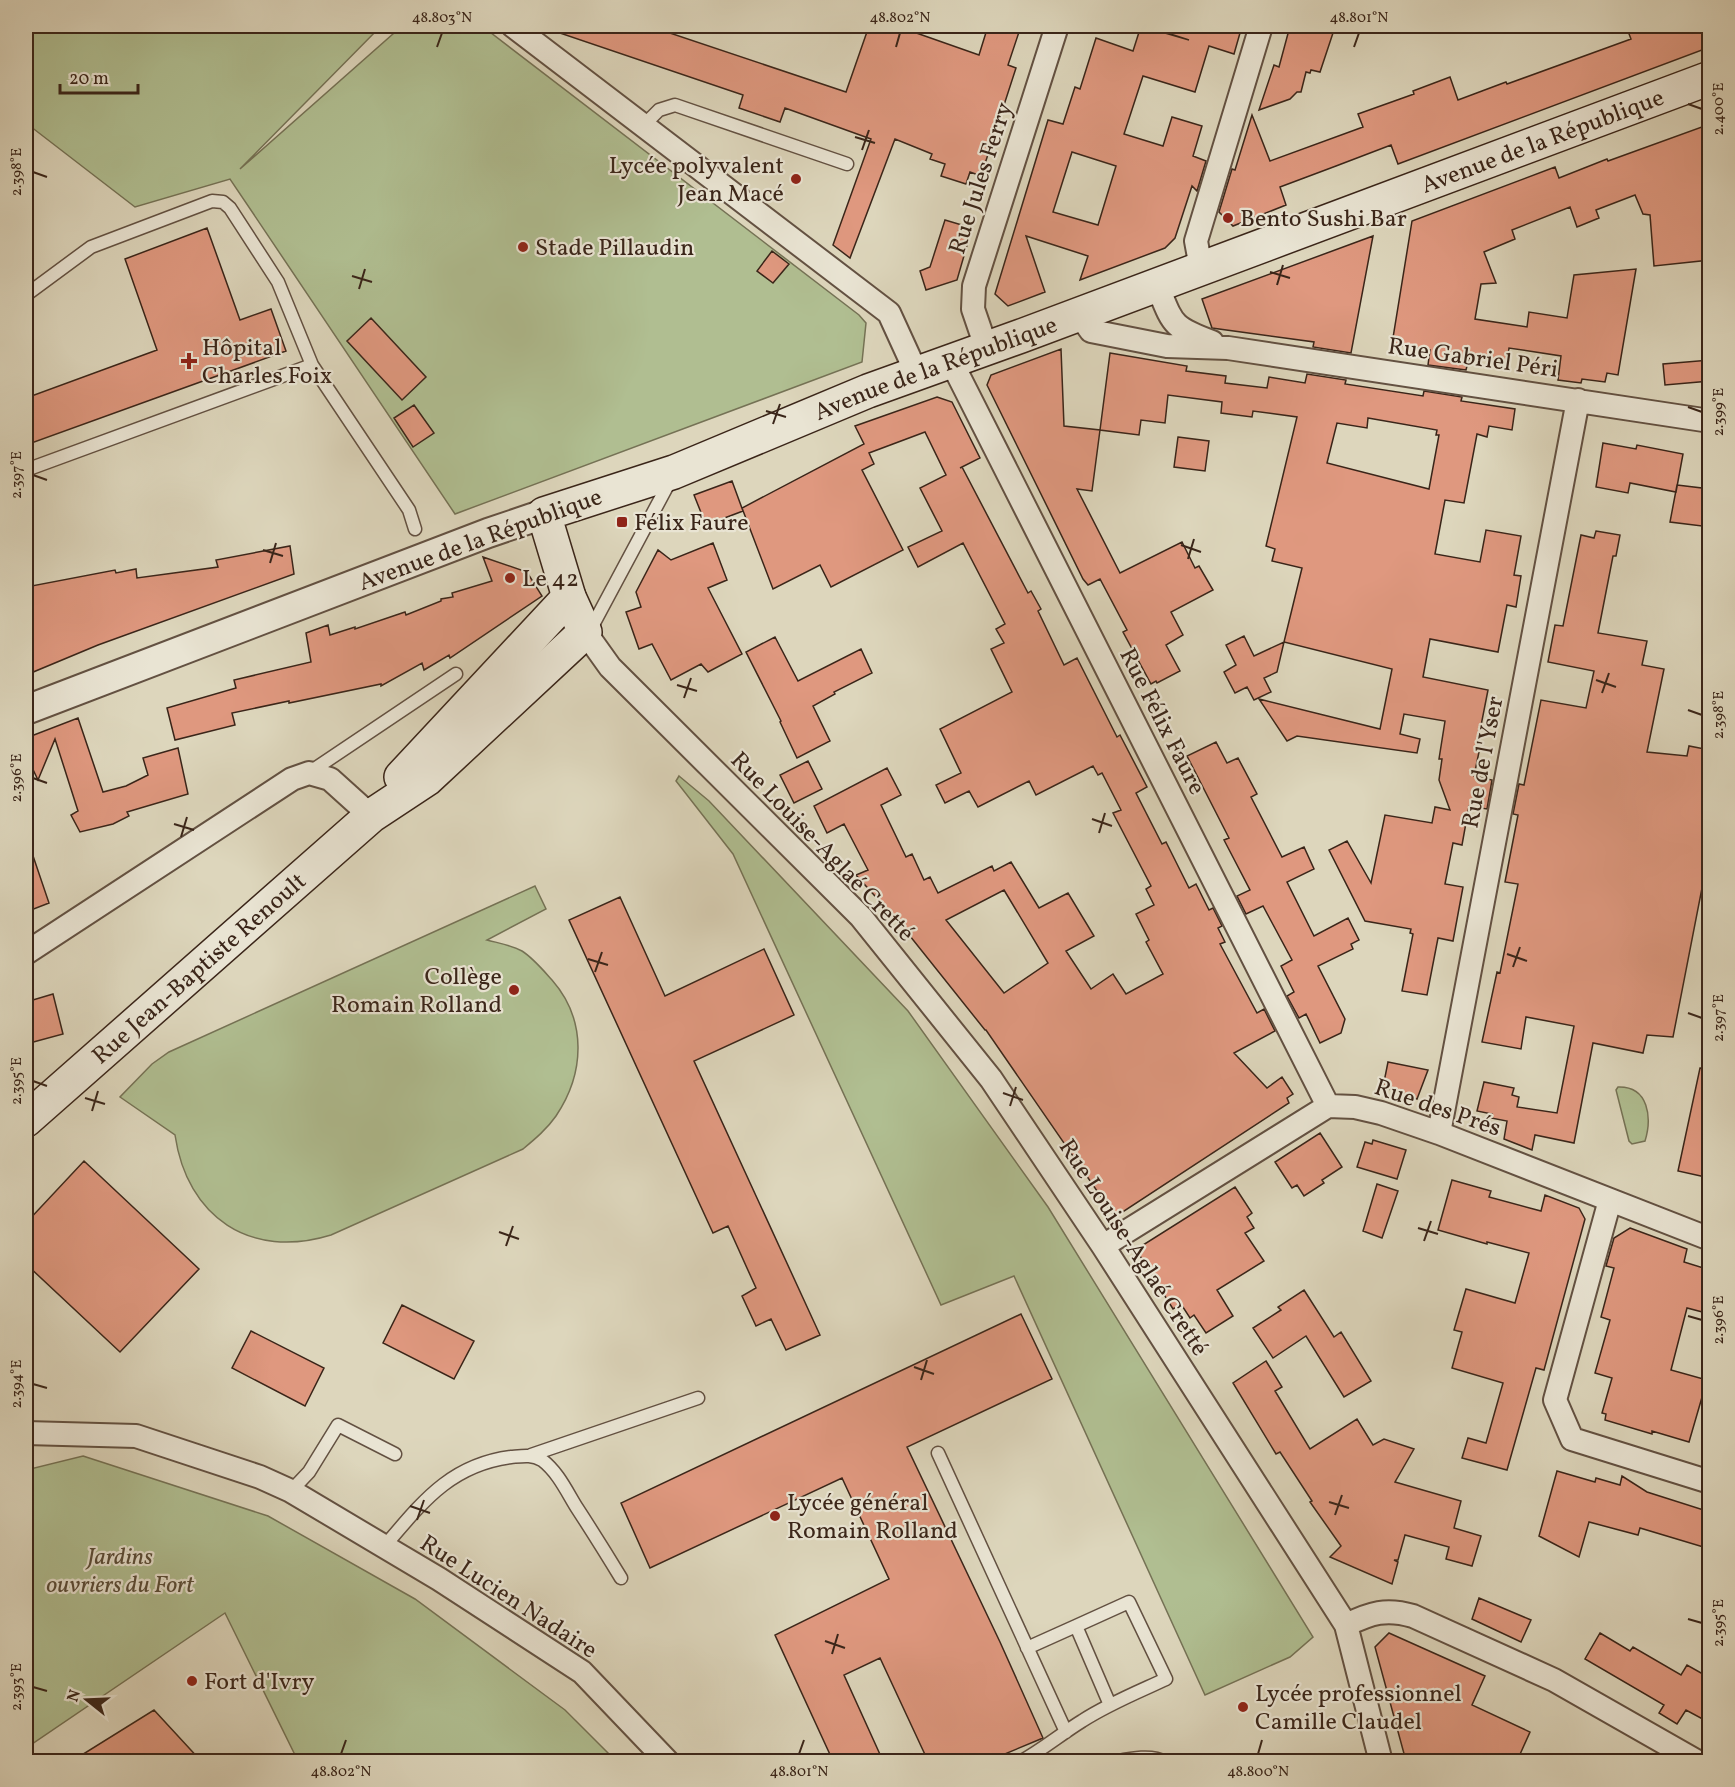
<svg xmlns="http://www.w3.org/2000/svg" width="1735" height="1787" font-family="Vollkorn,serif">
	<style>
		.green { fill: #b0be91; stroke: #757255; stroke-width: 1.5 }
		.building { fill: #df987f; stroke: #3a2519; stroke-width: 1.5; fill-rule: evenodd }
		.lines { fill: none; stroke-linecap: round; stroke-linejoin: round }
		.service-casing { stroke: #635142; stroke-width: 15 }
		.minor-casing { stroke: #635142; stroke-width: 26 }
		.tertiary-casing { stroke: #635142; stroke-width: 32 }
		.secondary-casing { stroke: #3a2519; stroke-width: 36 }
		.service { stroke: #e9e4d3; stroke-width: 12 }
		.minor { stroke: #e9e4d3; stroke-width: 22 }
		.tertiary { stroke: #e9e4d3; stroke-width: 28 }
		.secondary { stroke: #e9e4d3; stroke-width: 33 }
		.ticks { fill: none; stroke: #3a2519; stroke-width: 2 }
		.poi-dot { fill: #8f2418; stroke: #e9e4d3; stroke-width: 2 }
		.labels { text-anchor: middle; stroke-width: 4.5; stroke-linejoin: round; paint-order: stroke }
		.street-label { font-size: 24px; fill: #3a2519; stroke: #e9e4d3 }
		.poi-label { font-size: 24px; fill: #3a2519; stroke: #e9e4d3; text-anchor: start }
		.park-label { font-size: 24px; font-style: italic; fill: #584b37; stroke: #e9e4d3 }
		.neatline { fill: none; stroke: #3a2519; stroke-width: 2 }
		.ticks-label { font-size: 15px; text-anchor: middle; fill: #3a2519 }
	</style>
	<rect width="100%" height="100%" fill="#ddd6bc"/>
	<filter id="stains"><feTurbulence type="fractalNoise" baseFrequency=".00333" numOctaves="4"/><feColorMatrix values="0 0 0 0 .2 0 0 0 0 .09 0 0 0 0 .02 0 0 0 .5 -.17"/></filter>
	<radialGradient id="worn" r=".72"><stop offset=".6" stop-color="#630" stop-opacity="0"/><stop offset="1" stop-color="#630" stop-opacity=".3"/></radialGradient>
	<path class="green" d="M30,26H381L240,169L402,26H482L859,315L866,323L862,362L455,514L230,179L135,207L26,123V38L32,34Z
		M679,776L709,801L908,1011L1048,1207L1313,1637L1290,1657L1205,1695L1014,1276L941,1305L733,854L676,781Z
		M535,886L546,909L487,940C498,943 511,945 522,951C533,958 543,970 552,980C587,1020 585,1073 556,1116C547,1129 535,1139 523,1149L331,1235C250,1260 187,1217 175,1135L120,1097L152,1064L169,1052Z
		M1618,1087C1649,1086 1652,1118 1645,1141L1632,1144L1629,1141L1616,1090Z
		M83,1456L268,1516L415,1599L565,1710L616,1761H298L225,1613L26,1748V1470Z"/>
	<path class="building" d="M548,26H649L846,92L869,26H906L905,29L979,55L988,26H1021L1008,65L1016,68L981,176L970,172L966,184L941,176L945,164L930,159L932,154L895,139L850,258L833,245L871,139L785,108L780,122L739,108L743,95L548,29Z
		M1141,26L1189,40L1158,30L1159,26H1242L1234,54L1209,46L1195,92L1143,76L1124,134L1163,146L1172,117L1202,126L1193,156L1206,161L1197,191L1192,186L1175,238L1165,248L1080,280L1088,256L1026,236L1045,292L1008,306L995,294L1048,120L1063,124L1075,87L1080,89L1096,38L1133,51ZM1072,152L1116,166L1098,225L1053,212Z
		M1290,26H1328L1326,30L1333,33L1320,72L1311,70L1310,73L1306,72L1301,92H1297L1290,99L1259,110L1274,65L1279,67Z
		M1626,26H1710V47L1398,164L1391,145L1336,166L1280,187L1286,205L1233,226L1219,212L1232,169L1235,170L1252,115L1270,161L1363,127L1358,114L1414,94L1413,91L1450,77L1458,100L1506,82L1507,84L1631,39Z
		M1710,124V260L1654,266L1650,215L1643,214L1635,195L1596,210L1599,218L1577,227L1570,207L1512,230L1515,239L1484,252L1496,283L1481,284L1475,319L1527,327L1529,312L1567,318L1574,275L1636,269L1618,375L1607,373L1605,382L1582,379L1581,383L1558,380L1561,356L1509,348L1507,363L1469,358L1466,370L1428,365L1430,350L1392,344L1412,221L1555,167L1559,178L1607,159L1608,161Z
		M945,220L972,228L957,280L926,290L920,271L930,267Z
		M207,228L240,320L271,309L286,351L26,445V398L157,350L125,259Z
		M1373,236L1351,353L1313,347L1314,342L1212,328L1202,299Z
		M772,251L789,264L773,283L757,271Z
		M371,318L426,377L402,400L347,341Z
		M1061,349L1064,426L1100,430L1092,491L1077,489L1120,573L1182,542L1195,568L1199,566L1213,590L1171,612L1183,635L1166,645L1180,671L1157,683L1156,681L1151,684L1123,632L1127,630L1100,579L1088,585L1083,579L987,385L991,375Z
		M1110,353L1187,366L1186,371L1226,376L1225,383L1267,388L1269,377L1305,383L1307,374L1346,380L1345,384L1423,396L1424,391L1462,397L1461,401L1515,409L1512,430L1489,426L1487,437L1477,434L1464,503L1445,500L1435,554L1480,562L1486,530L1521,536L1514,575L1521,576L1516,607L1507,605L1498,652L1430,639L1423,677L1488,690L1476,751L1479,752L1474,776L1492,780L1487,809L1469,806L1462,845L1453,843L1445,884L1463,887L1453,941L1438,938L1427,995L1402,991L1413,934L1410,933L1411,929L1365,921L1329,850L1347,841L1371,883L1385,815L1432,823L1435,807L1450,810L1439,780L1442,759H1439L1445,721L1404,714L1400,734L1420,739L1417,753L1297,736L1287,741L1259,699L1380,729L1392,669L1284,642L1302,568L1272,561L1275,549L1266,546L1297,417L1253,411L1252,417L1221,413L1222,402L1168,395L1165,423L1141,420L1139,435L1100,430ZM1368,418L1437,430L1436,435H1439L1429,489L1327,463L1337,423L1367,428Z
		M1710,360V381L1665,385L1663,364Z
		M937,397L952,402L980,458L960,468L962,467L1028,593L1031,591L1041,609L1038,611L1064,665L1077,658L1117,737L1120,735L1147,787L1136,793L1162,844L1166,842L1189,888L1196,884L1209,910L1213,908L1222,926L1218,928L1225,942L1220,944L1257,1013L1264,1009L1275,1031L1234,1053L1267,1088L1282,1077L1293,1094L1287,1098L1289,1103L1115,1217L986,1030H985L902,926L856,875L868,870L844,824L827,833L814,806L887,768L901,795L881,805L906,857L912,854L924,880L930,877L938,893L992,866L994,871L1011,862L1039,908L1068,893L1094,936L1066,951L1091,989L1113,974L1126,994L1163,974L1146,942L1149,940L1136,914L1154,905L1146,889L1151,886L1113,813L1121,810L1102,773L1098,775L1093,766L1036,795L1029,781L978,807L969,791L945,803L936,785L961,773L940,729L1012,692L991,649L1004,643L996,629L1005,624L963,543L918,567L908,547L942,531L920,488L946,475L925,432L869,453L874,464L862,470L903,550L831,587L820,565L773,589L742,508L864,444L855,426ZM1004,890L1048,963L1004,993L946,920Z
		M414,405L434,433L413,447L394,418Z
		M1178,437L1209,441L1205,471L1174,467Z
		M1603,443L1636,449L1637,445L1683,454L1676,492L1630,483L1628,493L1596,487Z
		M732,481L743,511L706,525L694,495Z
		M1677,485L1710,489V527L1670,522Z
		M1596,531L1620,535L1616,556H1613L1598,633L1647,641L1642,665L1664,669L1647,752L1687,756L1689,746L1710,750V847L1673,1037L1647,1035L1643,1053L1593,1043L1574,1143L1535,1135L1532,1150L1504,1139L1507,1121L1491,1118L1492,1114L1477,1111L1484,1082L1514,1088L1512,1095L1519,1097L1517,1107L1557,1113L1574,1026L1526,1017L1521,1049L1482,1042L1497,972L1500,973L1518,884L1505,882L1518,815L1513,814L1519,784L1524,785L1541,700L1586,708L1594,671L1548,662L1555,625L1563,626L1581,535L1594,538Z
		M713,543L727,580L708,588L742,654L708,672L701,664L671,680L652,644L639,649L626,612L641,607L636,592L658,550L671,560Z
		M290,546L294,574L98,645L26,675V587L115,570L116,573L136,569L137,578L218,567L216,560Z
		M483,557L527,572L542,596L450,658L449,655L424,670L422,663L381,686V684L289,703V701L232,713L235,725L175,740L167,708L236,688L234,680L311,662L306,633L328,625L330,635L355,627V629L405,612L406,615L441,601V599L453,597L452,593L492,581Z
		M1244,636L1254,656L1284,642L1277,672L1264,678L1271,692L1254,700L1247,687L1235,693L1224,672L1236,665L1226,645Z
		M775,637L798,681L861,649L872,673L834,692L835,694L813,706L830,741L797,758L780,722L781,721L746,652Z
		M78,718L103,792L126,786L148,775L143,758L178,748L188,794L127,812L129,816L113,824L80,832L71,815L78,811L55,739L38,780L26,755V738Z
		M1216,742L1227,763L1238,758L1257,794L1251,797L1282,857L1304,847L1314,869L1287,882L1314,936L1348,918L1359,940L1351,944L1353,949L1318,966L1345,1019L1341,1033L1320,1043L1306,1014L1299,1018L1287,996L1294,992L1281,966L1292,960L1263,906L1246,914L1237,896L1250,890L1224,840L1229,838L1187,756Z
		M808,761L822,789L794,803L780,775Z
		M26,844H29L49,903L26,912Z
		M620,897L665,996L764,949L794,1015L694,1061L820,1335L786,1350L771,1319L756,1326L742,1296L756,1288L728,1226L713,1233L569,920Z
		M53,994L63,1034L26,1044V1002Z
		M1388,1062L1428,1070L1417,1099L1383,1087Z
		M1700,1068L1710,1069V1178L1678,1171Z
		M1320,1133L1342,1167L1322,1180L1324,1183L1304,1196L1297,1185L1292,1188L1275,1162Z
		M1373,1140L1406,1150L1397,1179L1357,1167L1365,1142L1372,1144Z
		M84,1161L199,1269L120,1352L26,1264V1223Z
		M1452,1180L1491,1191L1489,1197L1541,1211L1545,1195L1579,1208L1585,1219L1544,1370L1536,1368L1507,1470L1462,1458L1468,1438L1486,1443L1503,1383L1452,1368L1462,1332L1454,1330L1466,1289L1515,1303L1529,1253L1487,1242V1244L1438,1230Z
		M1377,1184L1398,1191L1382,1238L1363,1231Z
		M1235,1187L1252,1213L1247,1217L1254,1228L1245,1233L1264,1261L1217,1290L1233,1316L1206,1333L1194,1315L1190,1318L1181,1304L1173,1309L1140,1256L1143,1245Z
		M1630,1228L1687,1249L1684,1262L1710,1270V1314L1687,1308L1671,1370L1707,1380L1689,1442L1652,1431V1434L1605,1420L1606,1414L1602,1413L1612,1378L1595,1373L1610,1320L1601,1317L1614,1268L1606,1266L1614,1238Z
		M1304,1290L1334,1337L1341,1332L1371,1381L1344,1397L1306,1336L1273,1358L1253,1328L1281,1310L1278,1307Z
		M402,1305L474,1341L454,1379L383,1343Z
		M1021,1314L1052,1379L907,1447L1000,1642L1043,1738L988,1761H928L880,1658L844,1675L883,1761H833L775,1635L889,1579L842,1478L650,1568L621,1503Z
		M251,1331L324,1368L305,1406L232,1368Z
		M1266,1361L1282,1387L1275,1391L1310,1449L1357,1419L1373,1445L1384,1439L1414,1449L1395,1482L1461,1501L1454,1528L1481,1536L1472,1566L1446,1559L1449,1547L1405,1535L1398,1560H1394L1398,1562L1392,1584L1330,1557L1341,1546L1310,1502L1312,1501L1280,1452L1276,1454L1233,1383Z
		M1557,1471L1595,1482L1596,1478L1620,1485L1622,1476L1647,1492L1710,1512V1549L1640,1528L1638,1535L1589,1522L1579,1557L1539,1536Z
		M1479,1598L1531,1620L1521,1642L1472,1619Z
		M1389,1633L1485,1676L1472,1705L1530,1732L1517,1761H1406L1375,1647Z
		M1600,1633L1630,1651L1633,1647L1681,1675L1687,1665L1710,1678V1723L1686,1710L1677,1724L1659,1713L1664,1705L1585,1659Z
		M154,1710L201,1761H72Z"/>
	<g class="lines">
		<defs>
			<path id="service" d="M644,125L659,110L675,105L847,164
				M26,295L91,247L212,201L223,202L230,208L278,282L312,365L409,510L415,529
				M26,470L312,365
				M594,623L670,481
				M310,772L456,674
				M938,1453L1066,1732
				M531,1455L698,1398
				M291,1491L309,1472L338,1425L395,1454
				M383,1548C421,1504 449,1465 511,1457C522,1456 532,1454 542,1460C558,1472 567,1492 577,1508C592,1531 607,1555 621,1578
				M1027,1648L1076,1626
				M1020,1762C1042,1750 1061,1734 1082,1721C1108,1704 1138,1692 1166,1679L1129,1602L1076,1626L1110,1705
				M1114,1762C1129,1759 1151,1754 1165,1762"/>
			<path id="minor" d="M513,26L889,313L916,372
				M1201,268L1196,241L1261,26
				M1157,285C1173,324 1171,327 1212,342
				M1078,313L1091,331L1167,346L1228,348L1710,421
				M986,347L973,309L974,286L1057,26
				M951,361L1328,1106
				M585,632L610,667L861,917L991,1079L1103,1246L1346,1625L1381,1762
				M26,953L292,779L309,773L330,779L371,816
				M1439,1133L1578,400
				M1610,1200L1555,1400L1572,1439L1710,1482
				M1103,1246L1328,1106L1355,1107L1381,1113L1439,1133L1710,1239
				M26,1433L136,1436L260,1477L291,1491L439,1579L582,1672L668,1762
				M1346,1625C1371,1613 1386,1608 1413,1616L1554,1680L1698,1762"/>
			<path id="tertiary" d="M26,710L488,533L544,514"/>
			<g id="secondary">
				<path d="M401,777L569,597"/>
				<path id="s1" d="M26,1120L371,816L427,779L585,632L569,597L544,514L674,472L868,391L1021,336L1710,78"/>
			</g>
		</defs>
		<use href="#service" class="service-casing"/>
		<use href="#minor" class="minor-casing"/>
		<use href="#tertiary" class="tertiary-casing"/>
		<use href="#secondary" class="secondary-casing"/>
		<use href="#service" class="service"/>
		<use href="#minor" class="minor"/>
		<use href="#tertiary" class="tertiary"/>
		<use href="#secondary" class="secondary"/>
	</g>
	<path class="ticks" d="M437,47L442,33M896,47L900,33M1354,47L1359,33M1688,104L1702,109M855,137L875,143M862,150L869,130M33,172L47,177M1270,272L1290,278M352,276L372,282M1277,285L1283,265M359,289L365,269M1688,407L1702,412M766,411L786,417M773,424L780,404M33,475L47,480M1181,545L1201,552M263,550L283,556M1188,559L1194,539M270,563L276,543M1596,680L1616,687M677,685L697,691M1602,693L1609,673M684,698L691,678M1688,710L1702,715M33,778L47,783M1092,819L1112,826M174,824L194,830M1099,833L1105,813M181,837L187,817M1507,954L1527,961M588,959L608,965M1513,967L1520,947M595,972L602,952M1688,1013L1702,1018M33,1081L47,1086M1003,1093L1023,1100M85,1098L105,1104M1010,1106L1016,1087M92,1111L98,1091M1418,1228L1438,1234M499,1232L519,1239M1424,1241L1431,1221M506,1246L513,1226M1688,1316L1702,1320M914,1367L934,1374M921,1380L927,1360M33,1384L47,1388M1329,1502L1349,1508M410,1506L430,1513M1335,1515L1342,1495M417,1520L424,1500M1688,1619L1702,1623M825,1641L845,1648M832,1654L838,1634M33,1687L47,1691M341,1754L346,1740M799,1754L804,1740M1258,1754L1262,1740"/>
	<g class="poi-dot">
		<circle cx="796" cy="179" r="6"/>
		<circle cx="1228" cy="218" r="6"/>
		<circle cx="523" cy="247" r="6"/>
		<path d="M186 352h6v6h6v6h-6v6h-6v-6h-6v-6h6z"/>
		<rect x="616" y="516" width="12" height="12" rx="3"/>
		<circle cx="510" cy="578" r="6"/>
		<circle cx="514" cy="990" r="6"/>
		<circle cx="775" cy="1516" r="6"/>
		<circle cx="192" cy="1681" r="6"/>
		<circle cx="1243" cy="1707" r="6"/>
	</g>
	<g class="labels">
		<g class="street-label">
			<text dy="8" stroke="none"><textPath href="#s1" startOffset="1934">Avenue de la République</textPath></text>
			<text transform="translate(980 178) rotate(-72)" y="8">Rue Jules Ferry</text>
			<text transform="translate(1473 357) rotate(8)" y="8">Rue Gabriel Péri</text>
			<text dy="8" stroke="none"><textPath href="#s1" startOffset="1286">Avenue de la République</textPath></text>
			<text transform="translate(480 539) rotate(-20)" y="8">Avenue de la République</text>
			<text transform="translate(1163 721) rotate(63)" y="8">Rue Félix Faure</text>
			<text transform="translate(1482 762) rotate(-79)" y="8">Rue de l'Yser</text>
			<text transform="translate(823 846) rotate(46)" y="8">Rue Louise-Aglaé Cretté</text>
			<text dy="8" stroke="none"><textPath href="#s1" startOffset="230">Rue Jean-Baptiste Renoult</textPath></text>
			<text transform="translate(1438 1107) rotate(19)" y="8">Rue des Prés</text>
			<text transform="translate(1134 1247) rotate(57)" y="8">Rue Louise-Aglaé Cretté</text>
			<text transform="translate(509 1596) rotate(33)" y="8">Rue Lucien Nadaire</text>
		</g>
		<g class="poi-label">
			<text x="784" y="173" text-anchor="end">Lycée polyvalent<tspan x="784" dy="28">Jean Macé</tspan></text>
			<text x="1240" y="226">Bento Sushi Bar</text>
			<text x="535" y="255">Stade Pillaudin</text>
			<text x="202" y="355">Hôpital<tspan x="202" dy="28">Charles Foix</tspan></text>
			<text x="634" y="530">Félix Faure</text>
			<text x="522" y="586">Le 42</text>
			<text x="502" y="984" text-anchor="end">Collège<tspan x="502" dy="28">Romain Rolland</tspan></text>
			<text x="787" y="1510">Lycée général<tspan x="787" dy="28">Romain Rolland</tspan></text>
			<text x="204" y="1689">Fort d'Ivry</text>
			<text x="1255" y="1701">Lycée professionnel<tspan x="1255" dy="28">Camille Claudel</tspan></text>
		</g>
		<g class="park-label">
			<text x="120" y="1564">Jardins<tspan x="120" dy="28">ouvriers du Fort</tspan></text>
		</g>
	</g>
	<rect width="1735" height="1787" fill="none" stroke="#ddd6bc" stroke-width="66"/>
	<g transform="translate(87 1700) rotate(288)" stroke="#e9e4d3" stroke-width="4.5" paint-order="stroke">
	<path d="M0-4.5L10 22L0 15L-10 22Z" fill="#3a2519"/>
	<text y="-9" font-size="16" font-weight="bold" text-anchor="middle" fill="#3a2519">N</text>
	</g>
	<path d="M60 84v9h78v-9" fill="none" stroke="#3a2519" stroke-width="3"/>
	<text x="69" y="84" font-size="18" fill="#3a2519" stroke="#e9e4d3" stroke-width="4.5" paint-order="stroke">20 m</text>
	<rect x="33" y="33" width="1669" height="1721" class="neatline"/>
	<g class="ticks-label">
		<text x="442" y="22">48.803°N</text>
		<text x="900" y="22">48.802°N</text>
		<text x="1359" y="22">48.801°N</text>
		<text transform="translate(1718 109) rotate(-90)" y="5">2.400°E</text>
		<text transform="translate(16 172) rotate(-90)" y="5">2.398°E</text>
		<text transform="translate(1718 412) rotate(-90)" y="5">2.399°E</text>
		<text transform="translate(16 475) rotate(-90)" y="5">2.397°E</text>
		<text transform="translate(1718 715) rotate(-90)" y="5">2.398°E</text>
		<text transform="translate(16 778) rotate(-90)" y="5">2.396°E</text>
		<text transform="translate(1718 1018) rotate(-90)" y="5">2.397°E</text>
		<text transform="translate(16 1081) rotate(-90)" y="5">2.395°E</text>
		<text transform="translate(1718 1320) rotate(-90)" y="5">2.396°E</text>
		<text transform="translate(16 1384) rotate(-90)" y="5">2.394°E</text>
		<text transform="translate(1718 1623) rotate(-90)" y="5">2.395°E</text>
		<text transform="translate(16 1687) rotate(-90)" y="5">2.393°E</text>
		<text x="341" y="1776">48.802°N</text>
		<text x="799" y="1776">48.801°N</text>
		<text x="1258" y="1776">48.800°N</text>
	</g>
	<rect width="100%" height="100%" filter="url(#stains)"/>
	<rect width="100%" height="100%" fill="url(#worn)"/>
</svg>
